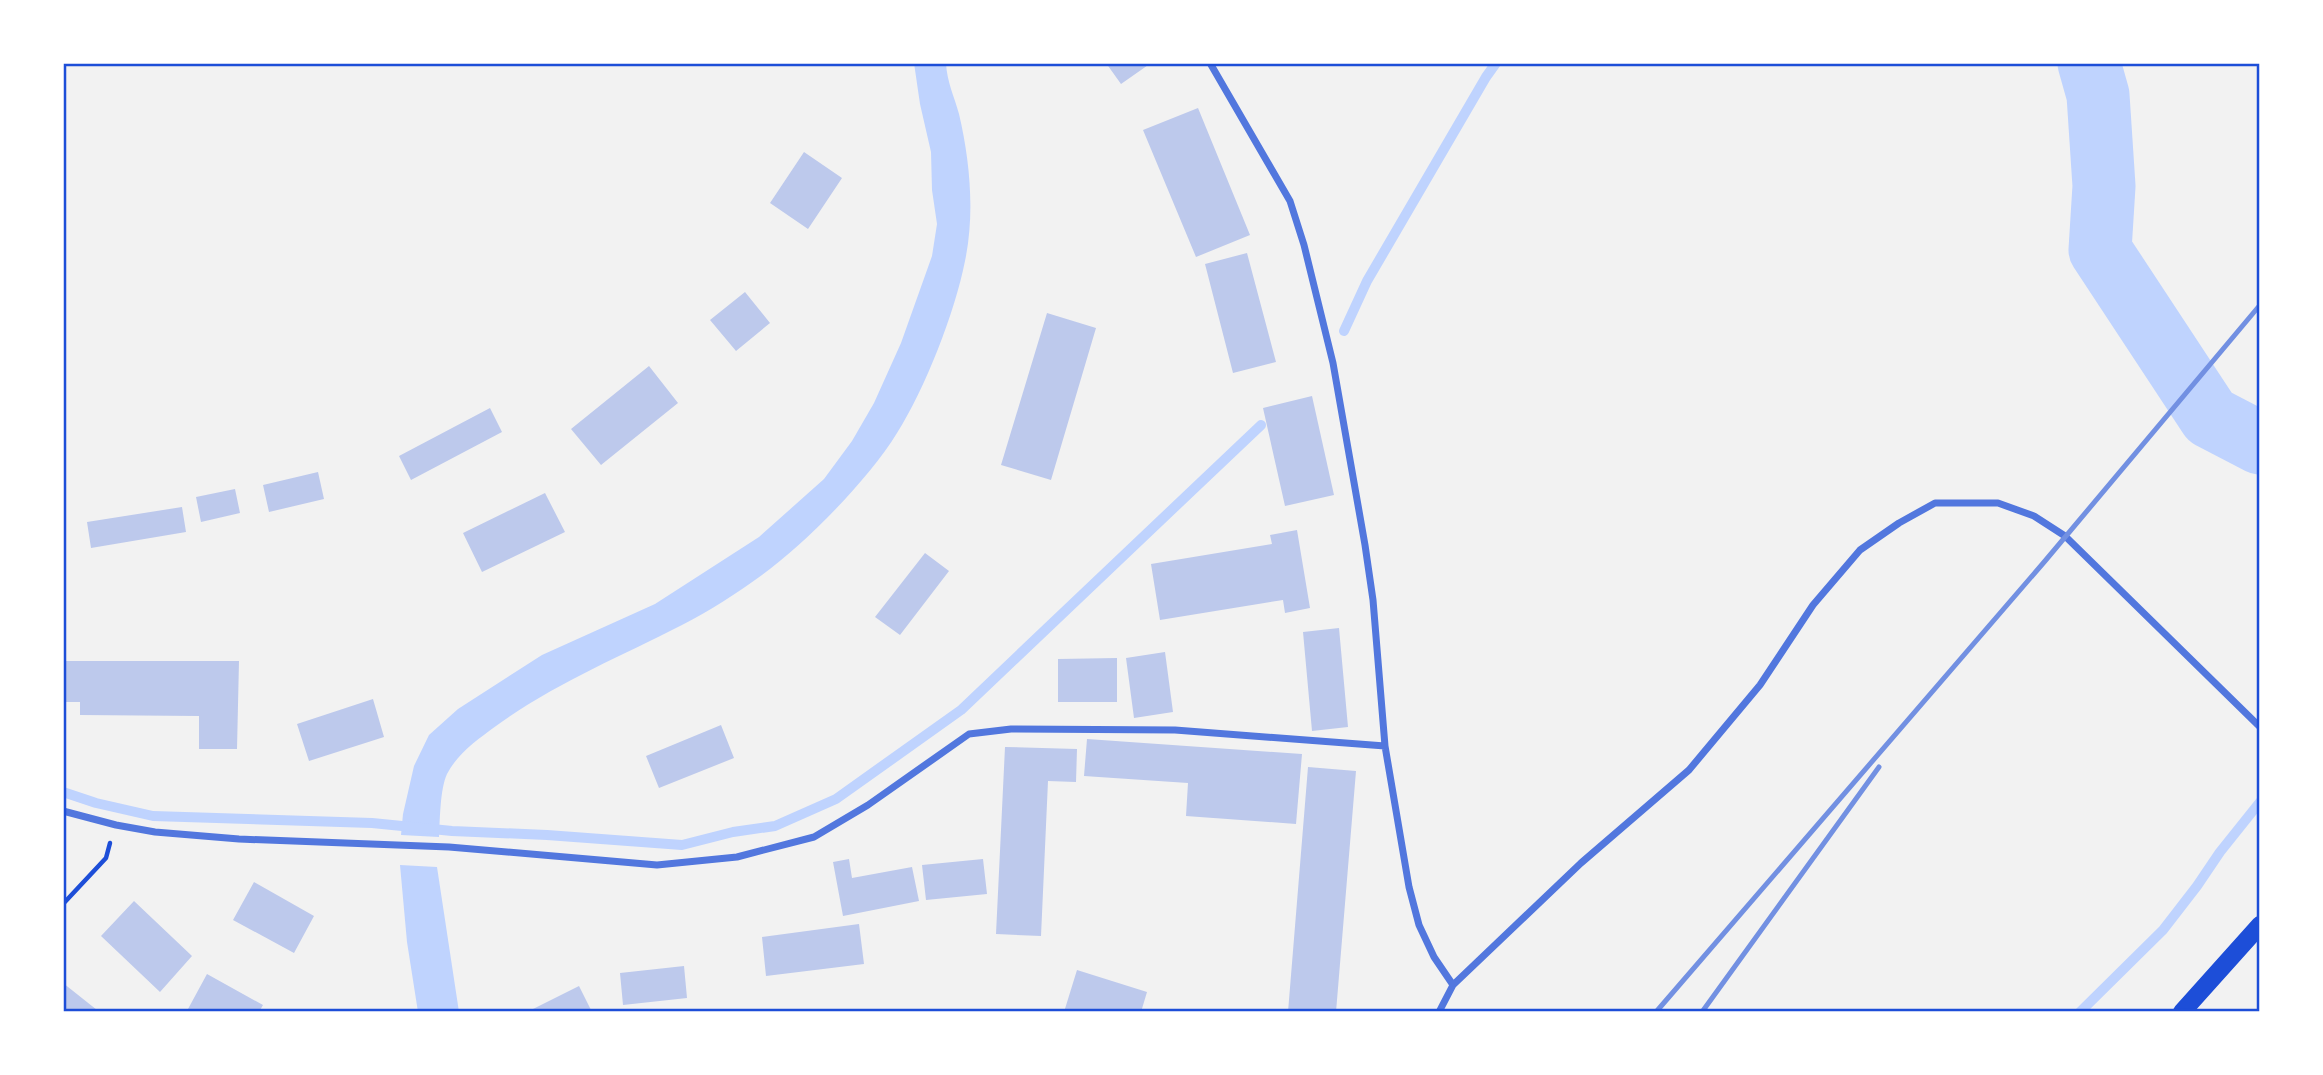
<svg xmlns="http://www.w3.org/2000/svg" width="2323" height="1075" font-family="Helvetica,sans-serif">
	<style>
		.water { fill: #bfd3fe }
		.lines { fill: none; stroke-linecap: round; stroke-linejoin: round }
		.stream { stroke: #bfd3fe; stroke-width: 10 }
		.river { stroke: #bfd3fe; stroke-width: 63 }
		.building { fill: #bdc9ec }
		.path { stroke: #1d4ed8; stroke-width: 4.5 }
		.minor { stroke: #5277de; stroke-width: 7 }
		.primary { stroke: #1d4ed8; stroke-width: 18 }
		.rail { stroke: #7290e2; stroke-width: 5 }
		.neatline { fill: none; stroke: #1d4ed8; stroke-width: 2.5 }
	</style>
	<rect width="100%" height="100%" fill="#f2f2f2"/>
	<path class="water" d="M914,63H946C947,82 954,96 959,114C970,161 975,213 965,261C955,312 925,389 897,433C869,479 806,543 762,575C737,593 710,611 682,625C616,659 557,682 496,726C477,740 458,753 447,774C440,789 440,820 439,837L401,835L403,814L414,766L429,735L458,709L542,655L655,604L759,537L824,479L852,441L874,403L901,343L932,256L937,224L932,190L931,152L920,104Z
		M400,865L437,867L459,1012H418L407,942Z"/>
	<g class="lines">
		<path class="stream" d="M1344,331L1367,281L1486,77L1496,63
			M63,792L96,803L153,816L372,823L452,831L547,835L682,845L733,832L775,826L836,799L961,710L1261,425
			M2080,1012L2163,930L2197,886L2220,852L2260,802"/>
		<path class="river" d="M2089,63L2098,95L2104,186L2100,250L2210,417L2260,443"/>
	</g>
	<path class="building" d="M1106,63H1151L1121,84Z
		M1198,108L1250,235L1196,257L1143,130Z
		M804,152L842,178L808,229L770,203Z
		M1247,253L1276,362L1233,373L1205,264Z
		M745,292L770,323L736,351L710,320Z
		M1047,313L1096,328L1051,480L1001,465Z
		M649,366L678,403L601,465L571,429Z
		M1312,396L1334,495L1285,506L1263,408Z
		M490,408L502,432L411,480L399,456Z
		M318,472L324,499L269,512L263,485Z
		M235,489L240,513L201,522L196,497Z
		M545,493L565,532L482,572L463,533Z
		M182,507L186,532L91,548L87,522Z
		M1297,530L1310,608L1285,613L1283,600L1160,620L1151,564L1272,544L1270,535Z
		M925,553L949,571L900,635L875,617Z
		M1339,628L1348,727L1312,731L1303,632Z
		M1165,652L1173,712L1134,718L1126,658Z
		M1117,658V702H1058V659Z
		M63,661H239L237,749H199V716L80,715V702H63Z
		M373,699L384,737L309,761L297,724Z
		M721,725L734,758L659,788L646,756Z
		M1087,739L1302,754L1296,824L1186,816L1188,783L1084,776Z
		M1005,747L1077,749L1076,782L1048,781L1041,936L996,934Z
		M1308,767L1356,771L1336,1012H1288Z
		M849,859L852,878L912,867L919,901L843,916L833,862Z
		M983,859L987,894L926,900L922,865Z
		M254,882L314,916L294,953L233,920Z
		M134,901L192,956L160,992L101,936Z
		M859,924L864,964L766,976L762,937Z
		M684,966L687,998L623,1005L620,973Z
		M1077,970L1147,992L1141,1012H1064Z
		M207,974L263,1005L259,1012H193L188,1009Z
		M63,983L97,1010L95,1012H63Z
		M579,986L592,1012H527Z"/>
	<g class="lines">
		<path class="path" d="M63,904L106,858L110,843"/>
		<path class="minor" d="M1210,63L1290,201L1304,245L1333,363L1365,545L1373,600L1385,746L1409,887L1419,925L1434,957L1453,985
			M63,811L116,825L155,832L239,839L449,847L657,865L737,857L814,837L868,805L969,734L1011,729L1175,730L1385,746
			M1439,1012L1453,985L1581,863L1689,770L1760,685L1813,605L1860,550L1899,523L1935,503H1998L2034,516L2065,536L2260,727"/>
		<path class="primary" d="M2182,1012L2260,925"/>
		<path class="rail" d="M1656,1012L2045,561L2260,305
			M1702,1012L1879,767"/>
	</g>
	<rect width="2323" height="1075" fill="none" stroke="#ffffff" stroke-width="130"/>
	<rect x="65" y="65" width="2193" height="945" class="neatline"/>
</svg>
